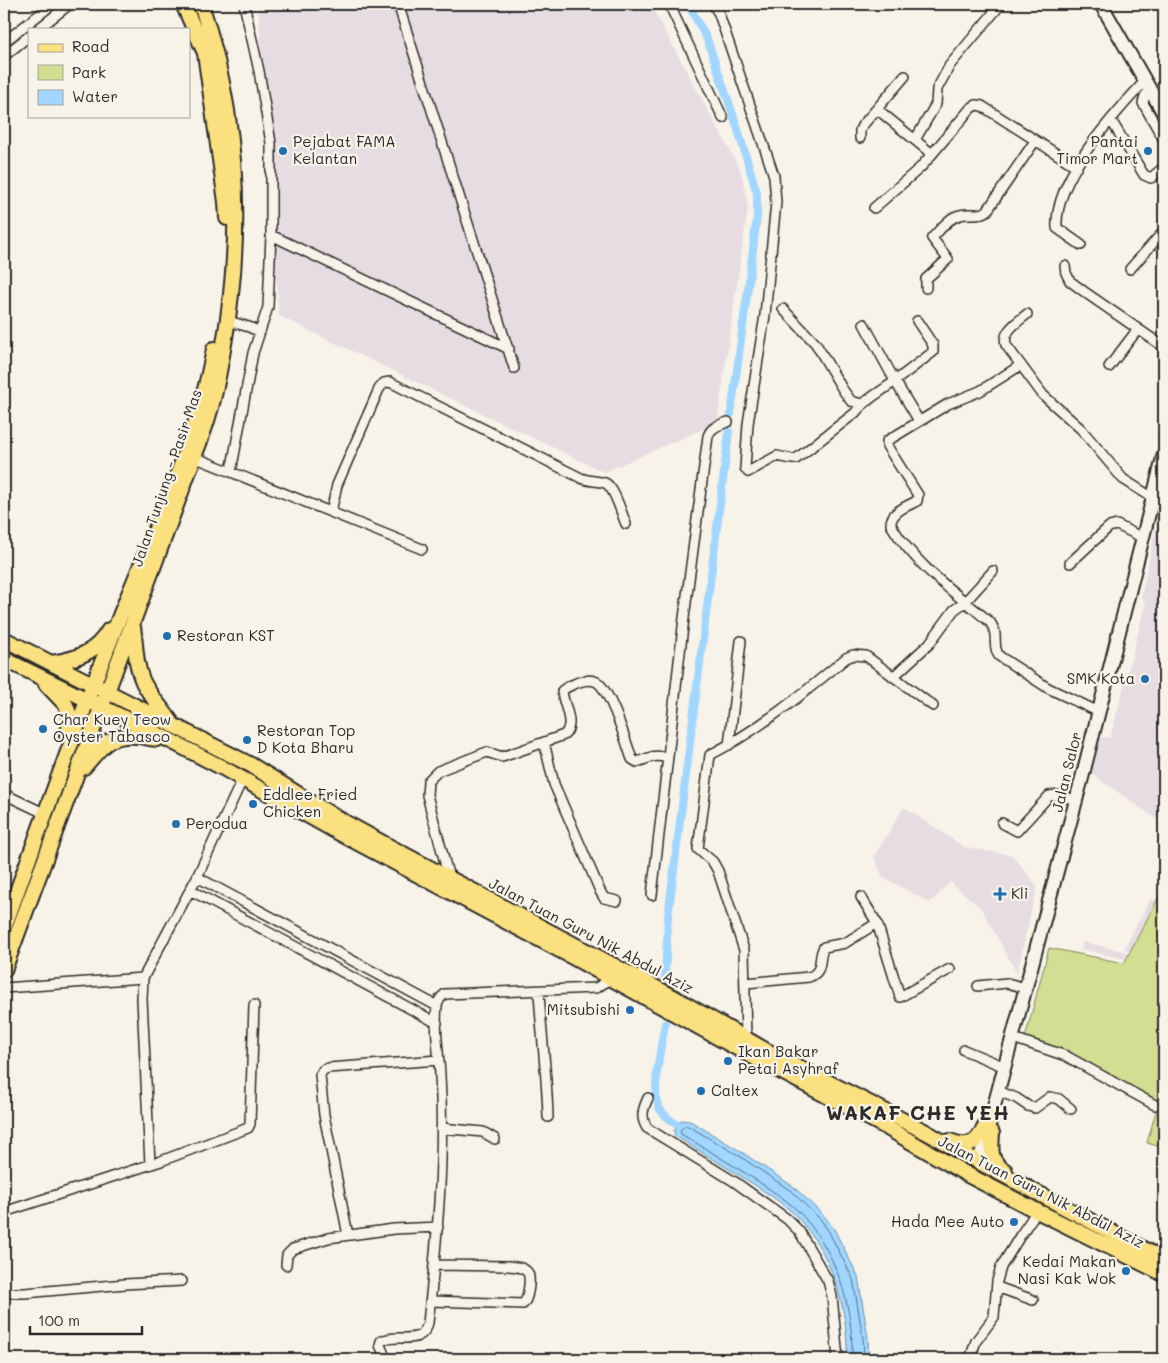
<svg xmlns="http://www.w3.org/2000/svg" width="1168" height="1363" font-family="Mali,sans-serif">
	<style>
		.built { fill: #e6dce2 }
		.green { fill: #d2de91; stroke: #7e845e }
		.water { fill: #a0d6ff; stroke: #7192aa }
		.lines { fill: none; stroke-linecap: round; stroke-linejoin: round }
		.shore { stroke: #5a6f80; stroke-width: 1 }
		.canal { stroke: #a0d6ff; stroke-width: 8 }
		.street-casing { stroke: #2b2b2b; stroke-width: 12 }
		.secondary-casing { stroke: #2b2b2b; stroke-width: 16 }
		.primary-casing { stroke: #2b2b2b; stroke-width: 18 }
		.street { stroke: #f7f3e8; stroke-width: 9 }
		.secondary { stroke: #f7f3e8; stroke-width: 12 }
		.primary { stroke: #fbe080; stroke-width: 14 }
		.poi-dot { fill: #1f6fb2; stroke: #f7f3e8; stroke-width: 2 }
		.labels { text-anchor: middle; stroke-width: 4.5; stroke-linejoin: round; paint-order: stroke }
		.poi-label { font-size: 15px; fill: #2b2b2b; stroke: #f7f3e8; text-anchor: start }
		.street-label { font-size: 15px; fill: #2b2b2b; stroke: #f7f3e8 }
		.district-label { font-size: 20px; font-weight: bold; letter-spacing: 1px; fill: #2b2b2b; stroke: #f7f3e8 }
	</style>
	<rect width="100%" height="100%" fill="#f7f3e8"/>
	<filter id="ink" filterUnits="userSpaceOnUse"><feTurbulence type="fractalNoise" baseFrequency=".02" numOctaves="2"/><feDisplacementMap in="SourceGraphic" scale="10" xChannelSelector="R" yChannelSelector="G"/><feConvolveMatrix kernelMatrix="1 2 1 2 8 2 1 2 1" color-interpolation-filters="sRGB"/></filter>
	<g filter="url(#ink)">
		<path class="built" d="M258,4H650L741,171L748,208L717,423L604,472L279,316Z
			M1164,519V824L1092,774L1101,737L1110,738L1146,603L1141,597L1157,523Z
			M904,807L964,847L1012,855L1037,886L1017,973L981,908L950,882L930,903L883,877L874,857Z
			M1151,898L1157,902L1130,952L1124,949Z
			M1083,942L1127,952L1125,959L1081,949Z"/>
		<path class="green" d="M1164,887V1148L1147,1143L1158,1104C1115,1080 1073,1052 1025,1038L1049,948L1124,963Z"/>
		<path class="water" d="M681,1120L690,1121L702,1128L740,1151L794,1187L825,1217L834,1229L858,1276L868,1338L869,1359H847C848,1306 832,1252 793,1213C780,1201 765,1192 750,1182C725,1167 700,1151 675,1136L674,1131Z"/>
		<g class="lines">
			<path class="shore" d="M852,1359C854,1305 835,1247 796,1209C784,1198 769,1189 756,1180C731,1164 706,1149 681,1134L680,1131L684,1126H688L738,1155L791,1191L821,1220L829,1232L853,1279L863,1338L864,1359"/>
			<path class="canal" d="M688,4L707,39L735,120L757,193V216L752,258L731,414
				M665,978L668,917L729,432
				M665,1024C662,1042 650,1094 660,1109C664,1116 671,1120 677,1125"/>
			<defs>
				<path id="street" d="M398,4L514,368
					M669,4L723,118
					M713,4L719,14L768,158L774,176L776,202L765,315L748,424L745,468L748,472L777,456L791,459H796L855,413C865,399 881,392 895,381L919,421
					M38,29L70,4
					M4,42L53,4
					M4,56L29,36
					M1150,90L1145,96L1143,103L1164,140
					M877,109L932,154
					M1111,120L1144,175L1151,178L1164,167
					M860,138V130L862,126L905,76
					M915,140L936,104L937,89L950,65L1001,4
					M874,208L921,167L971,108L976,105L982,106L1077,167
					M271,235L509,349
					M1081,245L1057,228C1054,178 1113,116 1145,81
					M1065,266L1066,273L1070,281L1086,293L1164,347
					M1130,269L1164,231
					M926,288V279L948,259L932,238C940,230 949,217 960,215C970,212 978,217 987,211L1035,141
					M783,309L816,344L843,390L851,401L862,404
					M1027,314C1018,322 1002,331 1006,345L1043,395L1081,429L1123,479L1153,498L1164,507
					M228,321L249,327L260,332
					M864,324L895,381L933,352V345L917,321
					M1021,365L980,391L948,404L887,441V446L918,495L917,501C907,506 890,512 891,525C915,565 955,593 990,622C1000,636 991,644 999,656L1048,688L1099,712
					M1109,367L1138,329
					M194,457L422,549
					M231,472L253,353L268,307L271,235V143L259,71L244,4
					M331,512L337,485L379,389L384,383L390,382L581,478C590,482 596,480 605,483C614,486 622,515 626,524
					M1070,563L1109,527L1117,525L1143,538
					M893,677L929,644L954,610L965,602L993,571
					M544,742L554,784L600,891L604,898L617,901
					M729,745L741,641
					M4,794L46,814
					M1002,823L1017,831L1049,796L1057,795L1076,800
					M197,877L437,1006
					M449,878L427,795L428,781L438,771L487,752L502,757L564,735C576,724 563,705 562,691C567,686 572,685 579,682C585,680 591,679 597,682C611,691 626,742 632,759L637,762C650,758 653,754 667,758
					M190,890L437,1023
					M652,895L684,618L708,436C711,427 719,425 728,422
					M861,897L877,923L900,997L950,969
					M746,983L809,977C825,971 817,958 824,947L845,943L877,923
					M978,986L1007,983L1026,988
					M4,988L143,978
					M539,991C541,1033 547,1074 548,1117
					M1013,1038L1066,1056L1155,1105
					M746,1039L744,950L718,871L713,862L698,849L710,755C760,729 803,694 846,658L853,655L866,656L933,706
					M964,1050L1005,1067
					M998,1091L1016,1098L1028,1106L1035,1108L1050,1097L1059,1099L1071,1109
					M648,1098C643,1109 640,1117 647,1128L735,1182L787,1219L799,1231L828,1281L832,1296L838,1359
					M441,1128L483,1132L495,1139
					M150,1164L142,999L143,978L197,877L242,780
					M4,1212L161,1161L248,1128L250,1124L254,1005
					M348,1235L324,1115L320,1075L323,1070L328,1068L439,1060
					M286,1265L287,1255L293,1249L328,1238L394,1229L438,1227
					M997,1287L1033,1300
					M4,1293H25L125,1284L182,1281
					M430,1301L523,1304C528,1300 531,1279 528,1273C524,1267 516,1267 509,1266L434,1265
					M386,1359L380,1345L381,1341C398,1332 421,1348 428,1323C437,1240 445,1158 440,1075C439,1054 434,1027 437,1006C438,1001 441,997 445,994L596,988L611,979
					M970,1359L976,1341L994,1317L997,1281L1001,1267L1020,1236L1037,1211"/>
				<path id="secondary" d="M1101,4L1164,114
					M979,1162L1082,778L1164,454"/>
				<path id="primary" d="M183,4L205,53L226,202L227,218
					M133,627C136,646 135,665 143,682C151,698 164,710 173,725
					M4,639L251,765L335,817L388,846L675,998L767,1051L926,1132L979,1162L1164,1260
					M4,659L165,738L223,768L330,828L569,955L742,1051L884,1126L968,1175L1037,1211L1164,1274
					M52,663C76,659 96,653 109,630
					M46,684L66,705L71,719L67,736
					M84,767C100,749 108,733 137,736C144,736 150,739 157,739
					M4,928C41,824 79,719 120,616C155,529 197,442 214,349
					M4,970L194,457C199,443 205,429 209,414C216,392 220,367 224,344C244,229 238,115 201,4
					M992,1133C991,1151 989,1161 1005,1171
					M950,1141C975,1151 980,1137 990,1117"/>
			</defs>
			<use href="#street" class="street-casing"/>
			<use href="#secondary" class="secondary-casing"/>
			<use href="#primary" class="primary-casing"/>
			<use href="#street" class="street"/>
			<use href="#secondary" class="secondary"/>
			<use href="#primary" class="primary"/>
		</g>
	</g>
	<g class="poi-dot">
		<circle cx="283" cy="151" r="5"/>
		<circle cx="1148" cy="151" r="5"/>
		<circle cx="167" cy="636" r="5"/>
		<circle cx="1145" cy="679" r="5"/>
		<circle cx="43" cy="729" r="5"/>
		<circle cx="247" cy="740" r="5"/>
		<circle cx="253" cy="804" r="5"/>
		<circle cx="176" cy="824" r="5"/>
		<path d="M997.5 886.5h5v5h5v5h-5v5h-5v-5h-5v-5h5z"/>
		<circle cx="630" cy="1010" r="5"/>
		<circle cx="728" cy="1061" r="5"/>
		<circle cx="701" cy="1091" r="5"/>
		<circle cx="1014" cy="1222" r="5"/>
		<circle cx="1126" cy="1271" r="5"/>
	</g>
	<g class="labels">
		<g class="poi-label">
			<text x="293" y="147">Pejabat FAMA<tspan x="293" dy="17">Kelantan</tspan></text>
			<text x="1138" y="147" text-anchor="end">Pantai<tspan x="1138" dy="17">Timor Mart</tspan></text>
			<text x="177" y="641">Restoran KST</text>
			<text x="1135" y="684" text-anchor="end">SMK Kota</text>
			<text x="53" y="725">Char Kuey Teow<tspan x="53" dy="17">Oyster Tabasco</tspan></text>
			<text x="257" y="736">Restoran Top<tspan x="257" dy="17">D Kota Bharu</tspan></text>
			<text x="263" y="800">Eddlee Fried<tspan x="263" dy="17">Chicken</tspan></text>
			<text x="186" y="829">Perodua</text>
			<text x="1011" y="899">Kli</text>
			<text x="620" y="1015" text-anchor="end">Mitsubishi</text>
			<text x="738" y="1057">Ikan Bakar<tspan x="738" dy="17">Petai Asyhraf</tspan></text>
			<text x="711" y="1096">Caltex</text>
			<text x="1004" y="1227" text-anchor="end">Hada Mee Auto</text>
			<text x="1116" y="1267" text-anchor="end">Kedai Makan<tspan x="1116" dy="17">Nasi Kak Wok</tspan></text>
		</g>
		<g class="street-label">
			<text transform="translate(167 478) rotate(-71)" y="5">Jalan Tunjung - Pasir Mas</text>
			<text transform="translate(1067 772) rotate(-76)" y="5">Jalan Salor</text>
			<text transform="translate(591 936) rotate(28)" y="5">Jalan Tuan Guru Nik Abdul Aziz</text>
			<text transform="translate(1041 1192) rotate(27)" y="5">Jalan Tuan Guru Nik Abdul Aziz</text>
		</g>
		<g class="district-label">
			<text x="918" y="1120">WAKAF CHE YEH</text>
		</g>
	</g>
	<rect width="1168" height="1363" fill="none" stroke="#f7f3e8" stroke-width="20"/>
	<rect x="10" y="10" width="1148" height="1343" fill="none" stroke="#2b2b2b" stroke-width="2" filter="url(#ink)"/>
	<rect x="28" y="28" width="162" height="90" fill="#f7f3e8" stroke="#a5a39c"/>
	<rect x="38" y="44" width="25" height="8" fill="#fbe080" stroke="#a5a39c"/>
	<text x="72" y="52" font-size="15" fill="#2b2b2b">Road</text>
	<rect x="38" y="65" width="25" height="15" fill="#d2de91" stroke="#a5a39c"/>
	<text x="72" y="78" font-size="15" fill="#2b2b2b">Park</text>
	<rect x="38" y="90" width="25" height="15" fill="#a0d6ff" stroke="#a5a39c"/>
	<text x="72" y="102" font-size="15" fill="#2b2b2b">Water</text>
	<path d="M30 1326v8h112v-8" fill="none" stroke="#2b2b2b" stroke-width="2.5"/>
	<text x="38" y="1326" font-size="15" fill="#2b2b2b" stroke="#f7f3e8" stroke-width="4" paint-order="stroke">100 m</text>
</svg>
